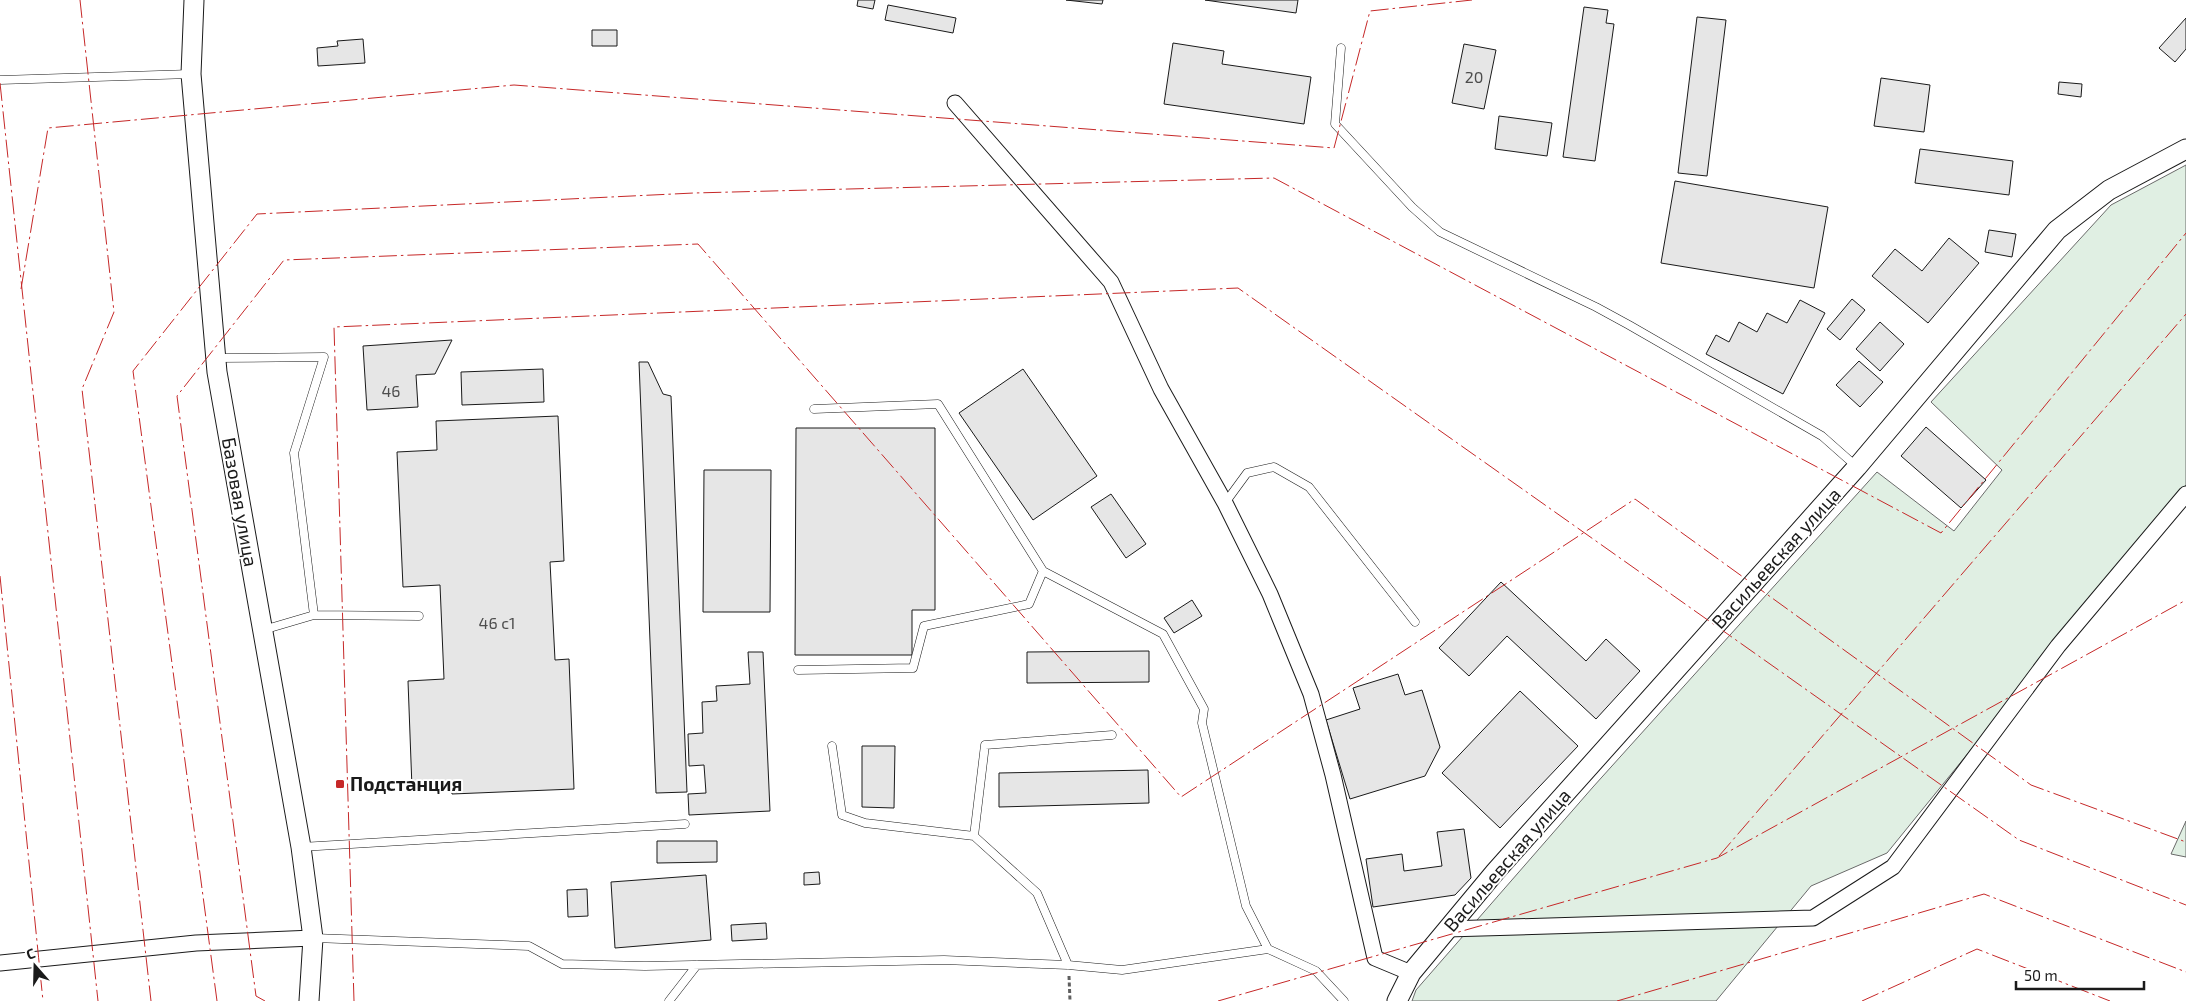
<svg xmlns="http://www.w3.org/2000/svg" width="2186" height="1001" font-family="'Exo 2',sans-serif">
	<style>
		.green { fill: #e0efe3; stroke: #6a6a6a }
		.building { fill: #e6e6e6; stroke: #1a1a1a }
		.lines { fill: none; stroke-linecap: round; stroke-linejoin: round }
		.service-casing { stroke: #1a1a1a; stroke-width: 9 }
		.minor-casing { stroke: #1a1a1a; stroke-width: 17 }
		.tertiary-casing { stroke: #1a1a1a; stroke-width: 21 }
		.path { stroke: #5f5f5f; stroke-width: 3; stroke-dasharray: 4 2.5; stroke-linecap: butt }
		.service { stroke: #fff; stroke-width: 8 }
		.minor { stroke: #fff; stroke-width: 15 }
		.tertiary { stroke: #fff; stroke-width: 19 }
		.power { stroke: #c62828; stroke-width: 1; stroke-dasharray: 18 4 2.5 4; stroke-linecap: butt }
		.poi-dot { fill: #c62828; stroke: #fff; stroke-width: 2 }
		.labels { text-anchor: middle; stroke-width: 4; stroke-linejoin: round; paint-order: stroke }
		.number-label { font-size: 16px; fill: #4d4d4d }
		.street-label { font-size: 19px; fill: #1a1a1a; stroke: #fff }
		.poi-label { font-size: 19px; font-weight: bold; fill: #1a1a1a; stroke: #fff; text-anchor: start }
	</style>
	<rect width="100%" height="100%" fill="#fff"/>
	<path class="green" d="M2186,165V485L1887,853L1811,886L1716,1001H1412L1416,990L1593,787L1877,472L1954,531L2002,470L1931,402L2111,205Z
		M2186,821V857L2171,854Z"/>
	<path class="building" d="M858,0H875L873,9L857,6Z
		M1066,0H1103L1102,4Z
		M1205,0H1298L1296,13Z
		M888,5L956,18L953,33L885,20Z
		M1584,7L1608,10L1606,23L1614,24L1595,161L1563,157Z
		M1697,17L1726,20L1707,176L1678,173Z
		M2186,18V49L2175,62L2159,48Z
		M592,30H617V46H592Z
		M363,39L365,63L318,66L317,48L338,46L337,41Z
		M1173,43L1224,51L1222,64L1311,77L1304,124L1164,104Z
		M1464,44L1496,50L1484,109L1452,103Z
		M1881,78L1930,85L1924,132L1874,126Z
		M2059,82L2082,84L2081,97L2058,94Z
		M1499,116L1552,123L1547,156L1495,149Z
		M1920,149L2013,161L2009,195L1915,183Z
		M1675,181L1828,207L1814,288L1661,263Z
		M1989,230L2016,234L2012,257L1985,252Z
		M1949,238L1979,263L1928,323L1872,276L1895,249L1922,271Z
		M1852,299L1865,310L1840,340L1827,329Z
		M1800,300L1825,313L1783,394L1706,354L1716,335L1729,342L1739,322L1757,332L1767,313L1787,323Z
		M1880,322L1904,344L1880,371L1856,349Z
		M452,340L435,374L416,375L418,407L367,410L363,346Z
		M1859,361L1883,382L1860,407L1836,385Z
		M639,362H648L663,394L671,396L687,792L656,793Z
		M543,369L544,402L462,405L461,372Z
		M1023,369L1097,476L1033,520L959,413Z
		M558,416L564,561L550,562L555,660L569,659L574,789L452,794L451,786L412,788L408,681L444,679L440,585L403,587L397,452L437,450L436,421Z
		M1926,427L1986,480L1961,508L1901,456Z
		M796,428H935V610H912V655H795Z
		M704,470H771L770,612H703Z
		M1111,494L1146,544L1126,558L1091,507Z
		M1501,582L1586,661L1606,639L1640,671L1596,719L1507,636L1469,676L1439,648Z
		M1192,600L1202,616L1174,633L1164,618Z
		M1149,651V682L1027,683V652Z
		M748,652H763L770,811L689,815L688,794L706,793L704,765L689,766L688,734L703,733L702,702L717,701L716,686L750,684Z
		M1398,674L1405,695L1422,690L1440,747L1425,776L1350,799L1326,720L1360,709L1353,688Z
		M1520,691L1578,746L1500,828L1442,773Z
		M862,746H895L894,808L862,807Z
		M1148,770L1149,803L999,807V773Z
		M1464,829L1471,878L1455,895L1373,907L1366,859L1402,854L1404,871L1442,866L1437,832Z
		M657,841H717V862L657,863Z
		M819,872L820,884L804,885V873Z
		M706,875L711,940L615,948L611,882Z
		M587,889L588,916L568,917L567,890Z
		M766,923L767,939L732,941L731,925Z"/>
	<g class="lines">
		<defs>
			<path id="service" d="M1341,48L1335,124L1412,207L1440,232L1596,307L1629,325L1822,436L1857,467
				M0,80L191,74
				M216,358L324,357L294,453L314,615L419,616
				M814,409L938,404L1043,571L1163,634L1204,709L1202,723L1246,906L1268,949L1316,971L1344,1001
				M1225,503L1247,473L1274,467L1309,487L1415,622
				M263,630L314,615
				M798,670L913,668L924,626L1029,604L1043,571
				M832,746L842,815L865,823L974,836
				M301,847L685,824
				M314,938L529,946L562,964L645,966L944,960L1068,965L1122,970L1268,949
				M1068,965L1037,893L974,836L985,745L1112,735
				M669,1001L697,965"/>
			<path id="minor" d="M955,103L1111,282L1161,389L1225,503L1270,594L1311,694L1333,775L1375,958L1411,973
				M1447,929L1813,918L1893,867L2058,646L2186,494
				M0,963L196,943L313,938"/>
			<path id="tertiary" d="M194,0L191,74L217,372L301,847L313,938L309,1001
				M1397,1001L1411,973L1495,872L1857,467L2057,230L2109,190L2186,149"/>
		</defs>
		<use href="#service" class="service-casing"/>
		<use href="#minor" class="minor-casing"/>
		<use href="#tertiary" class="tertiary-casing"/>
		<path class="path" d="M1069,976L1070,1001"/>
		<use href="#service" class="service"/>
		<use href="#minor" class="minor"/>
		<use href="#tertiary" class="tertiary"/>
		<path class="power" d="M80,0L114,312L82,389L151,1001
			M0,83L98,1001
			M21,289L48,128L514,85L1334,148L1370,11L1472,0
			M0,576L43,1001
			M1719,856L2186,314
			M217,1001L133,371L257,214L694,193L1274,178L1941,533L2186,233
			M265,1001L256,996L177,396L284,260L698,244L1181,797L1635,499L2031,785L2186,842
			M354,1001L334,327L1238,288L2019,840L2186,905
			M1218,1001L1717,858L2186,600
			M1617,1001L1984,894L2186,972
			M1862,1001L1977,949L2110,1001"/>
	</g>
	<rect class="poi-dot" x="335" y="779" width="10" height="10" rx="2.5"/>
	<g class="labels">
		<g class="number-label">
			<text x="1474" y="83">20</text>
			<text x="391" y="397">46</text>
			<text x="497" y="629">46 с1</text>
		</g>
		<g class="street-label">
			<text transform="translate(240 502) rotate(80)" y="7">Базовая улица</text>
			<text transform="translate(1776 558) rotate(-48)" y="7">Васильевская улица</text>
			<text transform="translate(1507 860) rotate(-49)" y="7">Васильевская улица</text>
		</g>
		<g class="poi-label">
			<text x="350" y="791">Подстанция</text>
		</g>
	</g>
	<g transform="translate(35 966) rotate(340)" stroke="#ffffff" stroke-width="4" paint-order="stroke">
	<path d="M0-4L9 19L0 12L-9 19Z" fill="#1a1a1a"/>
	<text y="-8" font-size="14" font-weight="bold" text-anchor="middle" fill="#1a1a1a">С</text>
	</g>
	<path d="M2016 981v8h128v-8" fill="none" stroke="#1a1a1a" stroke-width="2.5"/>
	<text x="2024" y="981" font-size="15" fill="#1a1a1a" stroke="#ffffff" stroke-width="4" paint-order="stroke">50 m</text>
</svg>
